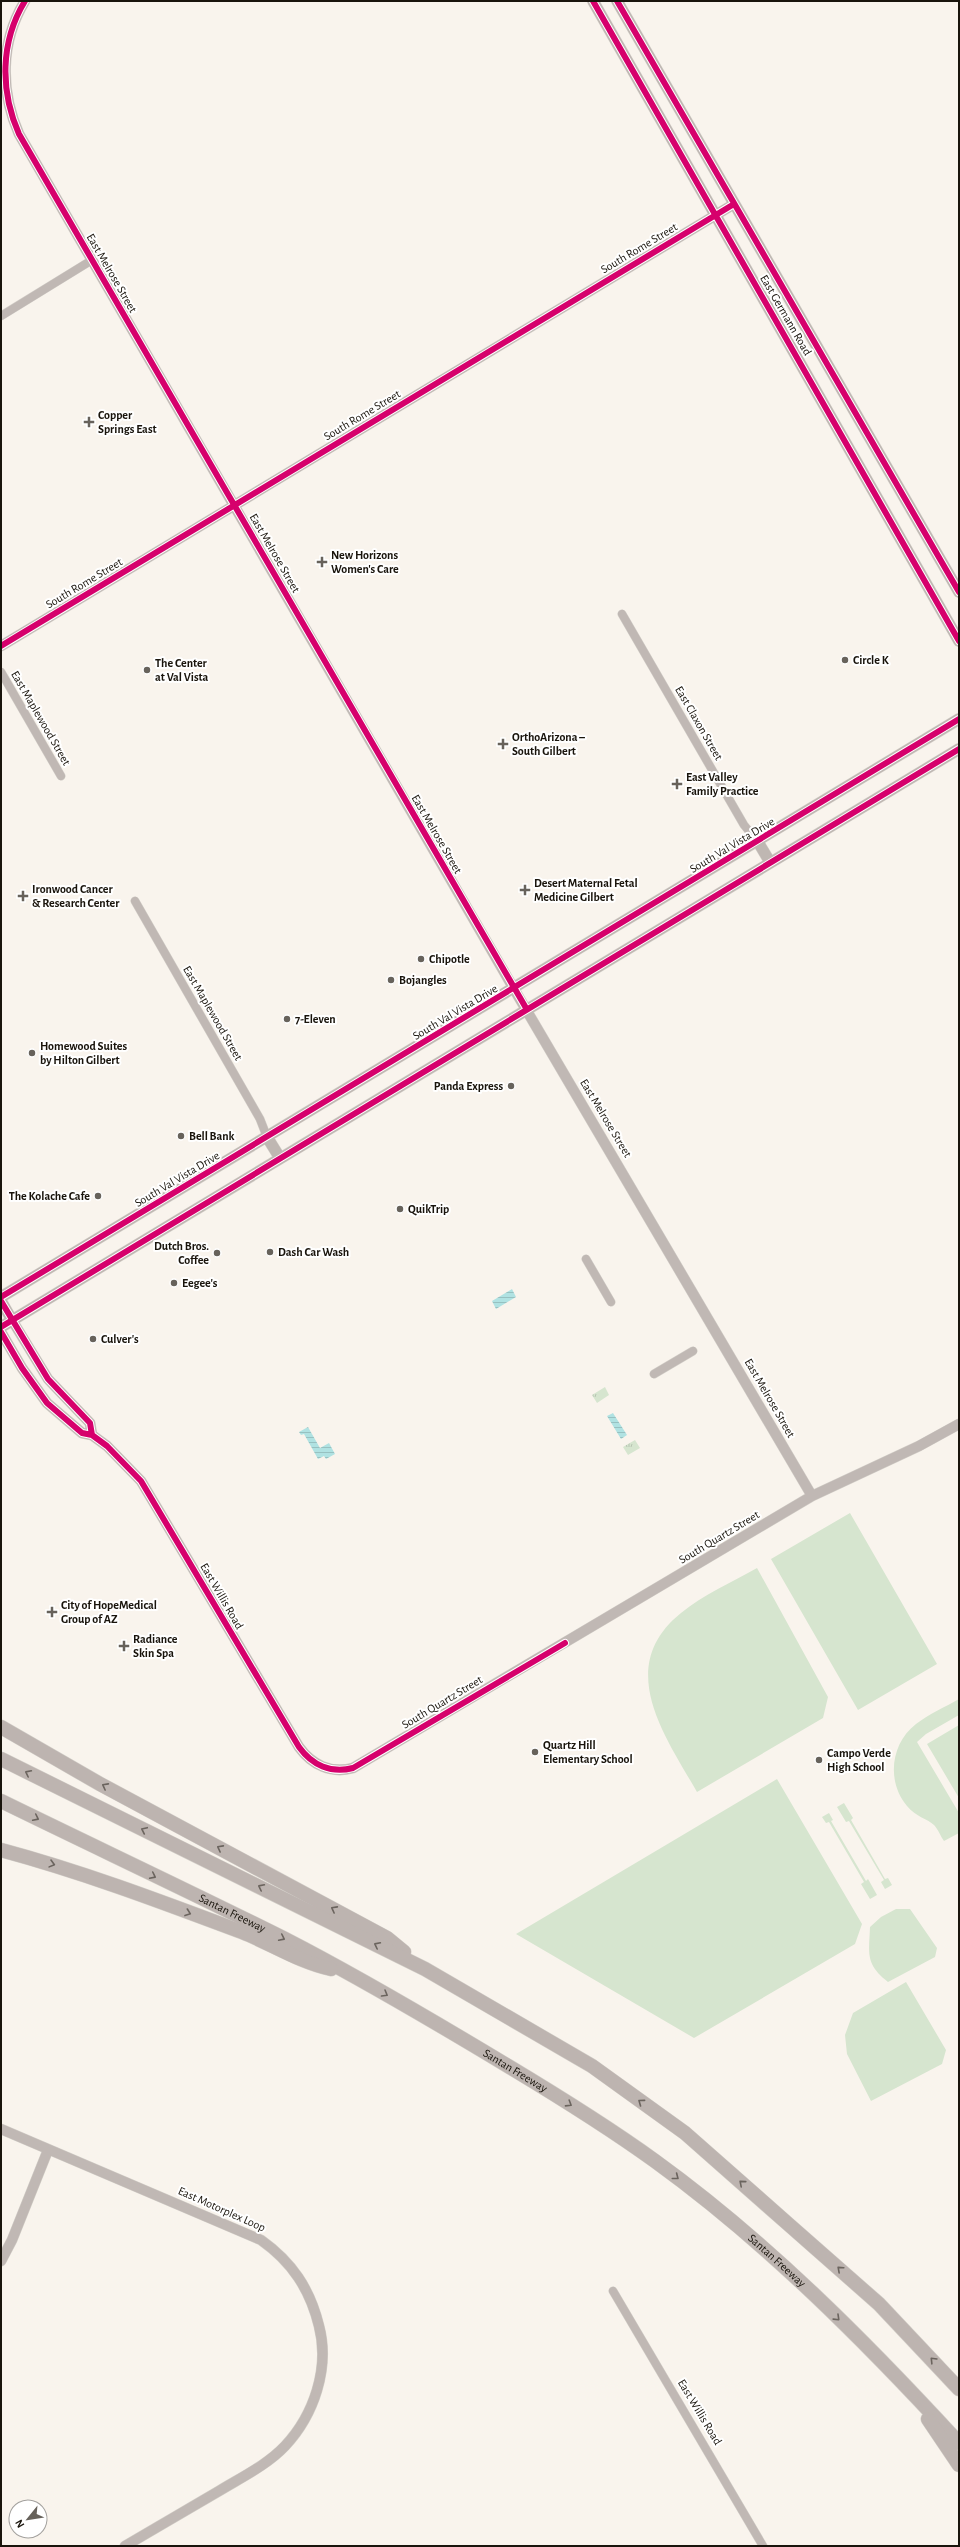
<svg xmlns="http://www.w3.org/2000/svg" width="960" height="2547" font-family="'Alegreya Sans',sans-serif">
	<style>
		.grass { fill: #d6e5cf }
		.park { fill: url(#park-tufts) }
		.water { fill: url(#water-rules) }
		.lines { fill: none; stroke-linecap: round; stroke-linejoin: round }
		.minor-casing { stroke: #d4d0ca; stroke-width: 9 }
		.tertiary-casing { stroke: #d4d0ca; stroke-width: 11 }
		.secondary-casing { stroke: #d4d0ca; stroke-width: 12 }
		.motorway-casing { stroke: #d4d0ca; stroke-width: 15 }
		.minor { stroke: #c0b8b4; stroke-width: 8 }
		.tertiary { stroke: #c0b8b4; stroke-width: 10 }
		.secondary { stroke: #bfb7b2; stroke-width: 11 }
		.motorway { stroke: #bdb4b0; stroke-width: 14 }
		.cycleway-casing { stroke: #fff; stroke-width: 8 }
		.cycleway { stroke: #d6006c; stroke-width: 6 }
		.oneway { stroke: #6b645e }
		.poi-dot { fill: #67625b; stroke: #fff; stroke-width: 1.5 }
		.labels { text-anchor: middle; stroke-width: 4; stroke-linejoin: round; paint-order: stroke }
		.street-label { font-size: 12px; fill: #19140c; stroke: #fff }
		.poi-label { font-size: 12px; font-weight: bold; fill: #19140c; stroke: #fff; text-anchor: start }
	</style>
	<defs>
		<pattern id="park-tufts" width="24" height="20" patternUnits="userSpaceOnUse"><rect width="24" height="20" fill="#d6e5cf"/><path d="M3 7l-1-3M5 7V3M7 7l1-3M15 17l-1-3M17 17v-4M19 17l1-3" fill="none" stroke="#b7c4b1"/></pattern>
		<pattern id="water-rules" width="6" height="5" patternUnits="userSpaceOnUse"><rect width="6" height="5" fill="#b0e2e2"/><path d="M0 2.5h6" fill="none" stroke="#97c1c1"/></pattern>
	</defs>
	<rect width="100%" height="100%" fill="#f9f4ed"/>
	<path class="grass" d="M850,1513L937,1664L858,1710L771,1559Z
		M757,1568L828,1697L823,1718L697,1792C665,1736 614,1667 681,1613C703,1595 732,1582 757,1568Z
		M959,1699V1715L926,1734L917,1742L959,1813V1833L944,1841C941,1837 938,1829 934,1825C928,1819 916,1817 907,1806C886,1781 891,1743 916,1724C929,1714 945,1707 959,1699Z
		M959,1725V1798L927,1744Z
		M777,1779L862,1924L855,1944L694,2038L516,1934Z
		M844,1803L853,1818L851,1820L885,1879L888,1878L892,1885L885,1889L881,1882L884,1880L849,1821L846,1822L837,1807Z
		M829,1813L833,1820L831,1821L866,1881L868,1879L877,1895L870,1899L861,1884L864,1882L829,1822L826,1823L822,1817Z
		M896,1909H910L937,1948L935,1957L888,1982C865,1964 869,1954 870,1927L881,1917Z
		M906,1982L946,2050L942,2064L871,2101L847,2054L845,2035L853,2013Z"/>
	<path class="park" d="M605,1387L609,1395L597,1403L592,1395Z
		M635,1440L640,1448L628,1455L623,1447Z"/>
	<path class="water" d="M512,1289L516,1297L496,1309L492,1301Z
		M613,1413L627,1435L621,1439L607,1416Z
		M308,1427L320,1448L329,1443L335,1454L326,1459L324,1456L318,1459L304,1434L301,1435L299,1432Z"/>
	<g class="lines">
		<defs>
			<path id="minor" d="M1,316L92,260
				M622,614L744,825L758,842
				M1,672L61,776
				M135,901L260,1119L267,1137
				M586,1259L611,1302
				M654,1374L693,1351
				M613,2291L763,2546"/>
			<path id="tertiary" d="M25,1C0,42 0,91 19,134L514,989L812,1496
				M1,646L734,204
				M12,1320L48,1379L90,1423L92,1435
				M1,1332L22,1368L47,1403L82,1433L92,1435L107,1446L141,1481L299,1747C312,1765 331,1774 353,1768L812,1496L919,1446L959,1424
				M1,2129L261,2240C292,2262 310,2289 319,2326C330,2368 314,2415 285,2446C267,2465 242,2477 219,2491C188,2509 156,2528 125,2546
				M1,2261L12,2240L48,2150"/>
			<path id="secondary" d="M593,1L959,641
				M617,1L959,592
				M758,842L770,862
				M267,1137L280,1158
				M1,1297L959,719
				M1,1301L12,1320
				M1,1327L959,749"/>
			<g id="motorway">
				<path d="M1,1727L100,1784L387,1938L404,1952"/>
				<path d="M1,1759L425,1969L592,2066L685,2133L787,2223L879,2304L959,2389"/>
				<path id="s1" d="M1,1801C95,1847 191,1892 285,1939C361,1978 435,2022 508,2066C558,2096 608,2127 655,2161C767,2242 866,2342 959,2443"/>
				<path d="M1,1850C83,1872 162,1902 242,1932C272,1944 299,1962 331,1969"/>
				<path d="M928,2419L959,2465"/>
			</g>
		</defs>
		<use href="#minor" class="minor-casing"/>
		<use href="#tertiary" class="tertiary-casing"/>
		<use href="#secondary" class="secondary-casing"/>
		<use href="#motorway" class="motorway-casing"/>
		<use href="#minor" class="minor"/>
		<use href="#tertiary" class="tertiary"/>
		<use href="#secondary" class="secondary"/>
		<use href="#motorway" class="motorway"/>
		<defs>
			<path id="cycleway" d="M25,1C0,42 0,91 19,134L526,1008
				M593,1L959,641
				M617,1L959,592
				M1,646L734,204
				M1,1297L959,719
				M1,1301L48,1379L90,1423L92,1435
				M1,1327L959,749
				M1,1332L22,1368L47,1403L82,1433L92,1435L107,1446L141,1481L299,1747C312,1765 331,1774 353,1768L565,1643"/>
		</defs>
		<use href="#cycleway" class="cycleway-casing"/>
		<use href="#cycleway" class="cycleway"/>
	</g>
	<defs><path id="oneway-chevron" d="M-2-3.5L2.5 0L-2 3.5" fill="none" stroke-width="1.6" stroke-linecap="round" stroke-linejoin="round"/></defs>
	<g class="oneway">
		<use href="#oneway-chevron" transform="translate(28 1773) rotate(-153)"/>
		<use href="#oneway-chevron" transform="translate(105 1786) rotate(-152)"/>
		<use href="#oneway-chevron" transform="translate(36 1818) rotate(26)"/>
		<use href="#oneway-chevron" transform="translate(144 1830) rotate(-155)"/>
		<use href="#oneway-chevron" transform="translate(220 1848) rotate(-152)"/>
		<use href="#oneway-chevron" transform="translate(52 1864) rotate(15)"/>
		<use href="#oneway-chevron" transform="translate(153 1876) rotate(26)"/>
		<use href="#oneway-chevron" transform="translate(261 1887) rotate(-153)"/>
		<use href="#oneway-chevron" transform="translate(334 1909) rotate(-152)"/>
		<use href="#oneway-chevron" transform="translate(188 1913) rotate(20)"/>
		<use href="#oneway-chevron" transform="translate(282 1938) rotate(26)"/>
		<use href="#oneway-chevron" transform="translate(377 1945) rotate(-153)"/>
		<use href="#oneway-chevron" transform="translate(385 1994) rotate(30)"/>
		<use href="#oneway-chevron" transform="translate(641 2102) rotate(-144)"/>
		<use href="#oneway-chevron" transform="translate(569 2104) rotate(32)"/>
		<use href="#oneway-chevron" transform="translate(676 2177) rotate(38)"/>
		<use href="#oneway-chevron" transform="translate(742 2183) rotate(-139)"/>
		<use href="#oneway-chevron" transform="translate(840 2269) rotate(-138)"/>
		<use href="#oneway-chevron" transform="translate(837 2318) rotate(44)"/>
		<use href="#oneway-chevron" transform="translate(933 2360) rotate(-134)"/>
	</g>
	<g class="poi-dot">
		<path d="M87 416h4v4h4v4h-4v4h-4v-4h-4v-4h4z"/>
		<path d="M320 556h4v4h4v4h-4v4h-4v-4h-4v-4h4z"/>
		<circle cx="845" cy="660" r="4"/>
		<circle cx="147" cy="670" r="4"/>
		<path d="M501 738h4v4h4v4h-4v4h-4v-4h-4v-4h4z"/>
		<path d="M675 778h4v4h4v4h-4v4h-4v-4h-4v-4h4z"/>
		<path d="M523 884h4v4h4v4h-4v4h-4v-4h-4v-4h4z"/>
		<path d="M21 890h4v4h4v4h-4v4h-4v-4h-4v-4h4z"/>
		<circle cx="421" cy="959" r="4"/>
		<circle cx="391" cy="980" r="4"/>
		<circle cx="287" cy="1019" r="4"/>
		<circle cx="32" cy="1053" r="4"/>
		<circle cx="511" cy="1086" r="4"/>
		<circle cx="181" cy="1136" r="4"/>
		<circle cx="98" cy="1196" r="4"/>
		<circle cx="400" cy="1209" r="4"/>
		<circle cx="270" cy="1252" r="4"/>
		<circle cx="217" cy="1253" r="4"/>
		<circle cx="174" cy="1283" r="4"/>
		<circle cx="93" cy="1339" r="4"/>
		<path d="M50 1606h4v4h4v4h-4v4h-4v-4h-4v-4h4z"/>
		<path d="M122 1640h4v4h4v4h-4v4h-4v-4h-4v-4h4z"/>
		<circle cx="535" cy="1752" r="4"/>
		<circle cx="819" cy="1760" r="4"/>
	</g>
	<g class="labels">
		<g class="street-label">
			<text transform="translate(639 248) rotate(-31)" y="4">South Rome Street</text>
			<text transform="translate(112 273) rotate(60)" y="4">East Melrose Street</text>
			<text transform="translate(786 315) rotate(60)" y="4">East Germann Road</text>
			<text transform="translate(362 415) rotate(-31)" y="4">South Rome Street</text>
			<text transform="translate(275 553) rotate(60)" y="4">East Melrose Street</text>
			<text transform="translate(84 583) rotate(-31)" y="4">South Rome Street</text>
			<text transform="translate(41 718) rotate(60)" y="4">East Maplewood Street</text>
			<text transform="translate(699 723) rotate(60)" y="4">East Claxon Street</text>
			<text transform="translate(437 834) rotate(60)" y="4">East Melrose Street</text>
			<text transform="translate(732 845) rotate(-31)" y="4">South Val Vista Drive</text>
			<text transform="translate(455 1012) rotate(-31)" y="4">South Val Vista Drive</text>
			<text transform="translate(213 1013) rotate(60)" y="4">East Maplewood Street</text>
			<text transform="translate(606 1118) rotate(59)" y="4">East Melrose Street</text>
			<text transform="translate(177 1179) rotate(-31)" y="4">South Val Vista Drive</text>
			<text transform="translate(770 1398) rotate(60)" y="4">East Melrose Street</text>
			<text transform="translate(719 1537) rotate(-31)" y="4">South Quartz Street</text>
			<text transform="translate(222 1596) rotate(60)" y="4">East Willis Road</text>
			<text transform="translate(442 1702) rotate(-31)" y="4">South Quartz Street</text>
			<text dy="4" stroke="none"><textPath href="#s1" startOffset="257">Santan Freeway</textPath></text>
			<text dy="4" stroke="none"><textPath href="#s1" startOffset="581">Santan Freeway</textPath></text>
			<text transform="translate(222 2209) rotate(24)" y="4">East Motorplex Loop</text>
			<text dy="4" stroke="none"><textPath href="#s1" startOffset="905">Santan Freeway</textPath></text>
			<text transform="translate(700 2412) rotate(59)" y="4">East Willis Road</text>
		</g>
		<g class="poi-label">
			<text x="98" y="419">Copper<tspan x="98" dy="14">Springs East</tspan></text>
			<text x="331" y="559">New Horizons<tspan x="331" dy="14">Women's Care</tspan></text>
			<text x="853" y="664">Circle K</text>
			<text x="155" y="667">The Center<tspan x="155" dy="14">at Val Vista</tspan></text>
			<text x="512" y="741">OrthoArizona –<tspan x="512" dy="14">South Gilbert</tspan></text>
			<text x="686" y="781">East Valley<tspan x="686" dy="14">Family Practice</tspan></text>
			<text x="534" y="887">Desert Maternal Fetal<tspan x="534" dy="14">Medicine Gilbert</tspan></text>
			<text x="32" y="893">Ironwood Cancer<tspan x="32" dy="14">&amp; Research Center</tspan></text>
			<text x="429" y="963">Chipotle</text>
			<text x="399" y="984">Bojangles</text>
			<text x="295" y="1023">7-Eleven</text>
			<text x="40" y="1050">Homewood Suites<tspan x="40" dy="14">by Hilton Gilbert</tspan></text>
			<text x="503" y="1090" text-anchor="end">Panda Express</text>
			<text x="189" y="1140">Bell Bank</text>
			<text x="90" y="1200" text-anchor="end">The Kolache Cafe</text>
			<text x="408" y="1213">QuikTrip</text>
			<text x="209" y="1250" text-anchor="end">Dutch Bros.<tspan x="209" dy="14">Coffee</tspan></text>
			<text x="278" y="1256">Dash Car Wash</text>
			<text x="182" y="1287">Eegee's</text>
			<text x="101" y="1343">Culver's</text>
			<text x="61" y="1609">City of HopeMedical<tspan x="61" dy="14">Group of AZ</tspan></text>
			<text x="133" y="1643">Radiance<tspan x="133" dy="14">Skin Spa</tspan></text>
			<text x="543" y="1749">Quartz Hill<tspan x="543" dy="14">Elementary School</tspan></text>
			<text x="827" y="1757">Campo Verde<tspan x="827" dy="14">High School</tspan></text>
		</g>
	</g>
	<rect width="960" height="2547" fill="none" stroke="#19140c" stroke-width="4"/>
	<g transform="translate(28 2519) rotate(240)"><circle r="19" fill="#ffffff" stroke="#a3a19e"/>
	<path d="M0-3L7 15L0 10L-7 15Z" fill="#67625b"/>
	<text y="-6" font-size="11" font-weight="bold" text-anchor="middle" fill="#19140c">N</text>
	</g>
</svg>
